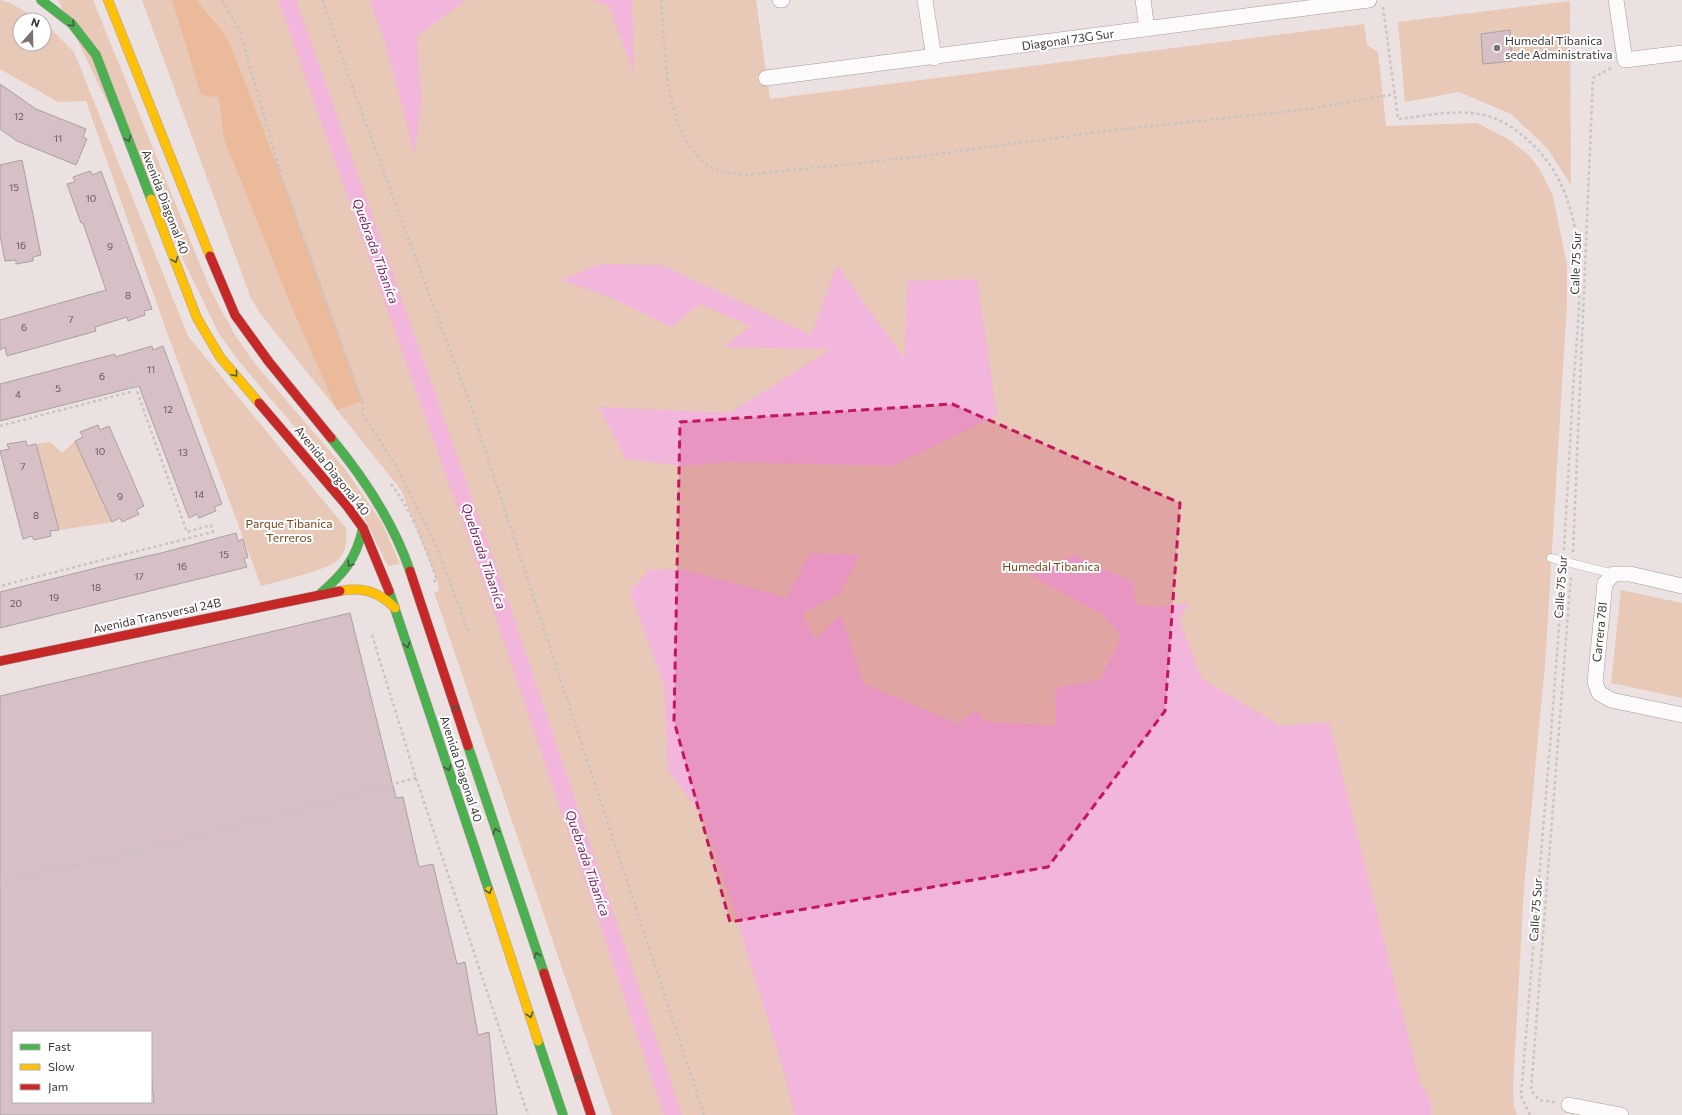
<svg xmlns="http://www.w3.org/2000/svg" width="1682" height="1115" font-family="Commissioner,sans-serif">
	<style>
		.green { fill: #e8c8b6 }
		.forest { fill: #eaba9b }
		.water { fill: #f2b5db }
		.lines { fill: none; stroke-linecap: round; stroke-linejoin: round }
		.canal { stroke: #f2b5db; stroke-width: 17 }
		.building { fill: #d6bfc5; stroke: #a8a1a1; fill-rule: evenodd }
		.lane-casing { stroke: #a39b9b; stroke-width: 9 }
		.street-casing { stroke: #a39b9b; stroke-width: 16 }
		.fast-casing { stroke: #a39b9b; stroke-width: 10 }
		.slow-casing { stroke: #a39b9b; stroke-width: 10 }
		.jam-casing { stroke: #a39b9b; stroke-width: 10 }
		.path { stroke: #c8c4c4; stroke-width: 2.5; stroke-dasharray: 3 3; stroke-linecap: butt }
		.lane { stroke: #fcfafa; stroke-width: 8 }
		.street { stroke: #fcfafa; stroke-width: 15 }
		.fast { stroke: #4caf50; stroke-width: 9 }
		.slow { stroke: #ffc107; stroke-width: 9 }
		.jam { stroke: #c62828; stroke-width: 9 }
		.oneway { stroke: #435b3e }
		.marked { fill: #c2185b; fill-opacity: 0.2; stroke: #c2185b; stroke-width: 3; stroke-dasharray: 8 5; stroke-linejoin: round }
		.poi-dot { fill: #7c7272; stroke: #fff; stroke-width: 1.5 }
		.labels { text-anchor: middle; stroke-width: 4; stroke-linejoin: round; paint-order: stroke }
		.number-label { font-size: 10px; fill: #65595a }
		.street-label { font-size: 12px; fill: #3f3737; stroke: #fff }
		.poi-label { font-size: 12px; fill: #3f3737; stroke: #fff; text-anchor: start }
		.park-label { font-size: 12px; fill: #77441b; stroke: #fff }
		.water-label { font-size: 13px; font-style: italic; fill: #7a1d62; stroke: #fff }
	</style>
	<rect width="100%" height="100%" fill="#ece1e1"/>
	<path class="green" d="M0,0L10,3L40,20H20V44H44V22L74,52L188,336L346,528C347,539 347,552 338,560C326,571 278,581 261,586L166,330L86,101L58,102L0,69Z
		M58,0H93L210,289L235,335L256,365L345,469L382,523L400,564L388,566L359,507L330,468L241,364L219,334Z
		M142,0H756L770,99L1364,24L1367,45L1378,52L1386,126L1477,123L1508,139L1529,155L1540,170L1553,196L1567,265V303L1545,665L1524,887L1513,1088L1514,1106L1517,1115H612L434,592L439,591L437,580L401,490L259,312L250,296Z
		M1570,1L1571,185L1547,148L1511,114L1459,92L1405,102L1398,22Z
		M75,441L112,522L59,530L36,444L50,442L62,453Z
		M1621,590L1682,603V698L1611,683Z"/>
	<path class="forest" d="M172,0H196L219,27L230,44L282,178L362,401L337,410L292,308L224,139L219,97L205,96L200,92Z"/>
	<path class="water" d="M369,0H466L417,36L421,101L415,155L384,38Z
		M589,0H632L634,73L608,5Z
		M600,264L662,265L811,335L837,265L904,358L908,281L977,279L997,415L893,466L726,462L684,466L626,459L599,407L730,413L831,349L723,347L751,326L700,304L671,327L610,297L561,280Z
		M810,553L860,555L840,594L802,613L815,639L841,615L864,684L959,724L976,709L983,721L1056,726L1055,688L1100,680L1121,637L1105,616L1030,575L1074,555L1133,582L1136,604L1155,607L1189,603L1179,619L1202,679L1281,726L1329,722L1420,1083L1431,1102V1115H794L785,1075L735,913L704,819L668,770L664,685L630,592L649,570L681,569L786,597Z"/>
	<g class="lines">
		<path class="canal" d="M287,0L492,580L673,1115"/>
	</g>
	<path class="building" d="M1510,30L1512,61L1483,64L1481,34Z
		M0,84L36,109L86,129L83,137L87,139L76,165L17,141L0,129Z
		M22,160L41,255L33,257V261L16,264V260L5,261L0,235V165Z
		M90,171L93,175L101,171L152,309L144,311L145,315L128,321L127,317L95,327L96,331L7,356L5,347L0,350V320L106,290L83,223H81L67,184L75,182L73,177Z
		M152,346L153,350L163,346L222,504L214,507L216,511L199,518L197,514L189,518L139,386L0,421V384L115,354V357Z
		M98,425L100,430L109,426L144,506L136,510L139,514L122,522L120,518L112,522L75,441L83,437L80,432Z
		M26,441L27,446L36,444L59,530L50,531L51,536L34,540L32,536L23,539L0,451L9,449L7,444Z
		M236,533L238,541L243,539L248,557L244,559L247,567L0,628V592L108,565L161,553Z
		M350,613L396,798L403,797L419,867L433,864L457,964L465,962L478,1035L489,1032L497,1115H0V696ZM13,1032H151V1071L154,1102H13Z"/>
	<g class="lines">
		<defs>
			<path id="lane" d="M1551,558L1614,574"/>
			<path id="street" d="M780,0H782
				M925,0L934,58
				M1143,0L1147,29
				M1616,0L1625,60L1682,53
				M766,78L1369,0
				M1682,586L1630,574H1614L1605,583L1595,682L1599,693L1611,700L1682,715
				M1569,1105L1621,1115"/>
			<path id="fast" d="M41,0L72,24L96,55L151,199
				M331,438C364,478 393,521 410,571
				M389,591L489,891
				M319,595C343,574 356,560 363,528
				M468,746L544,973
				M538,1041L563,1115"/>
			<path id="slow" d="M108,0L210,256
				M151,199L197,318L220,357L259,403
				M340,591C363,587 378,591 395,608
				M489,891L538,1041"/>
			<path id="jam" d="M210,256L235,315L269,362L331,438
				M259,403L347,506L363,528L389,591
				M410,571L468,746
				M0,661L340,591
				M544,973L591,1115"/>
		</defs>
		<use href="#lane" class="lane-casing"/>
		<use href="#street" class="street-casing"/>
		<use href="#fast" class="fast-casing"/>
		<use href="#slow" class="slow-casing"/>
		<use href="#jam" class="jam-casing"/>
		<path class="path" d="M222,0L239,29L282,178L362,401L363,414L397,468L437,548L469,633
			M322,0L360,108L469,401L704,1115
			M661,0C666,50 663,131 706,164C717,173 734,173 747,175L923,156L1107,131L1309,109L1395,94
			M1383,7L1398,119C1427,116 1459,108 1488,116C1505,121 1518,131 1531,143C1597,205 1578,310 1573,390C1570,444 1567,497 1564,550
			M0,426L130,392L128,382L133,380L187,532L211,525L213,532L0,586
			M391,484C413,512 425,547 437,580L432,582
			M1573,552L1593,78L1613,67
			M372,635L416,778L528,1115
			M0,882L137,852L416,778
			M1555,1102L1539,1100L1531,1090L1571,575
			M1530,1115L1521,1096L1551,733L1563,573"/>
		<use href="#lane" class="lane"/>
		<use href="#street" class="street"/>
		<use href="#fast" class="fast"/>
		<use href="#slow" class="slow"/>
		<use href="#jam" class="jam"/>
	</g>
	<defs><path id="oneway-chevron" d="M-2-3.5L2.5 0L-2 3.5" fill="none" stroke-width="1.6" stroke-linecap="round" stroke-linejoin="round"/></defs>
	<g class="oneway">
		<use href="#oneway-chevron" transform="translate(72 24) rotate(44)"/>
		<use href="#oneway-chevron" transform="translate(128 139) rotate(69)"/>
		<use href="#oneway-chevron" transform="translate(175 260) rotate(69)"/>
		<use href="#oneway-chevron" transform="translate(235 374) rotate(50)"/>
		<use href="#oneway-chevron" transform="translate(350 564) rotate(124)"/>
		<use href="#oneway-chevron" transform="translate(407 645) rotate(72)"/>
		<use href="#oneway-chevron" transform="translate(455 708) rotate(-108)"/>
		<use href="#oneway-chevron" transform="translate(448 768) rotate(72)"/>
		<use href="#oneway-chevron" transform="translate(496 831) rotate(-108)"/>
		<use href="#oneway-chevron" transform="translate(489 891) rotate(72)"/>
		<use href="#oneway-chevron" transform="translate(537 955) rotate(-108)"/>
		<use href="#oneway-chevron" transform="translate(530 1015) rotate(72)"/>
		<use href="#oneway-chevron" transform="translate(578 1078) rotate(-108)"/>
	</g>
	<path class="marked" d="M952,404L1180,503L1165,711L1048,867L730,922L674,721L680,422Z"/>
	<circle class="poi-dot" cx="1497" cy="48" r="4"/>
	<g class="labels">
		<g class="number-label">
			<text x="19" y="120">12</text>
			<text x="58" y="142">11</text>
			<text x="14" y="191">15</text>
			<text x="91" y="202">10</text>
			<text x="21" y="249">16</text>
			<text x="110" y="250">9</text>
			<text x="128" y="299">8</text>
			<text x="71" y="323">7</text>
			<text x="24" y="331">6</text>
			<text x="151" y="373">11</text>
			<text x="102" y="380">6</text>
			<text x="58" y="392">5</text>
			<text x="18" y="398">4</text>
			<text x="168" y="413">12</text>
			<text x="100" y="455">10</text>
			<text x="183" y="456">13</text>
			<text x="23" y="470">7</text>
			<text x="199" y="498">14</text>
			<text x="120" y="500">9</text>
			<text x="36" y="519">8</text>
			<text x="224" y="558">15</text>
			<text x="182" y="570">16</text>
			<text x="139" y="580">17</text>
			<text x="96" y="591">18</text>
			<text x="54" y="601">19</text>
			<text x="16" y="607">20</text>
		</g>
		<g class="street-label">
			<text transform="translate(1068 40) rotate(-8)" y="4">Diagonal 73G Sur</text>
			<text transform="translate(165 202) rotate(69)" y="4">Avenida Diagonal 40</text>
			<text transform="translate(1576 263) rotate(-88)" y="4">Calle 75 Sur</text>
			<text transform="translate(332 471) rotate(51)" y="4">Avenida Diagonal 40</text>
			<text transform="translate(1561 587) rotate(-86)" y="4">Calle 75 Sur</text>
			<text transform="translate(157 616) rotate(-12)" y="4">Avenida Transversal 24B</text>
			<text transform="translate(1600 632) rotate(-84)" y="4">Carrera 78I</text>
			<text transform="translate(461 769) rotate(72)" y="4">Avenida Diagonal 40</text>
			<text transform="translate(1536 910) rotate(-86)" y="4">Calle 75 Sur</text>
		</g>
		<g class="poi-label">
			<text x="1505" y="45">Humedal Tibanica<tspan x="1505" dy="14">sede Administrativa</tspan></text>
		</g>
		<g class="park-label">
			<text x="289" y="528">Parque Tibanica<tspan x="289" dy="14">Terreros</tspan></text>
			<text x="1051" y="571">Humedal Tibanica</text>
		</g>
		<g class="water-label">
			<text transform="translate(376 251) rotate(70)" y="5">Quebrada Tibaníca</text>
			<text transform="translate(484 556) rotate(71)" y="5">Quebrada Tibaníca</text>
			<text transform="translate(588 863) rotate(71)" y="5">Quebrada Tibaníca</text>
		</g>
	</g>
	<rect x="12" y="1031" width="140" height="72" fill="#ffffff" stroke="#b2afaf"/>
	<rect x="20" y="1044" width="20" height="6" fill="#4caf50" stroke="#b2afaf"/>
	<text x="48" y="1051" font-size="12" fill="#3f3737">Fast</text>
	<rect x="20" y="1064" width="20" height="6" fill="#ffc107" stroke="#b2afaf"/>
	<text x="48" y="1071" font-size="12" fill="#3f3737">Slow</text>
	<rect x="20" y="1084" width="20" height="6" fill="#c62828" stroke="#b2afaf"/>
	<text x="48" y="1091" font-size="12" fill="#3f3737">Jam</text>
	<g transform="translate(32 32) rotate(20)"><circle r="19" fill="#ffffff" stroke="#b2afaf"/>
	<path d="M0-3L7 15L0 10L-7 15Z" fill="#7c7272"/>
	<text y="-6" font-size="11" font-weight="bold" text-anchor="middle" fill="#3f3737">N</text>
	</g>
</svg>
